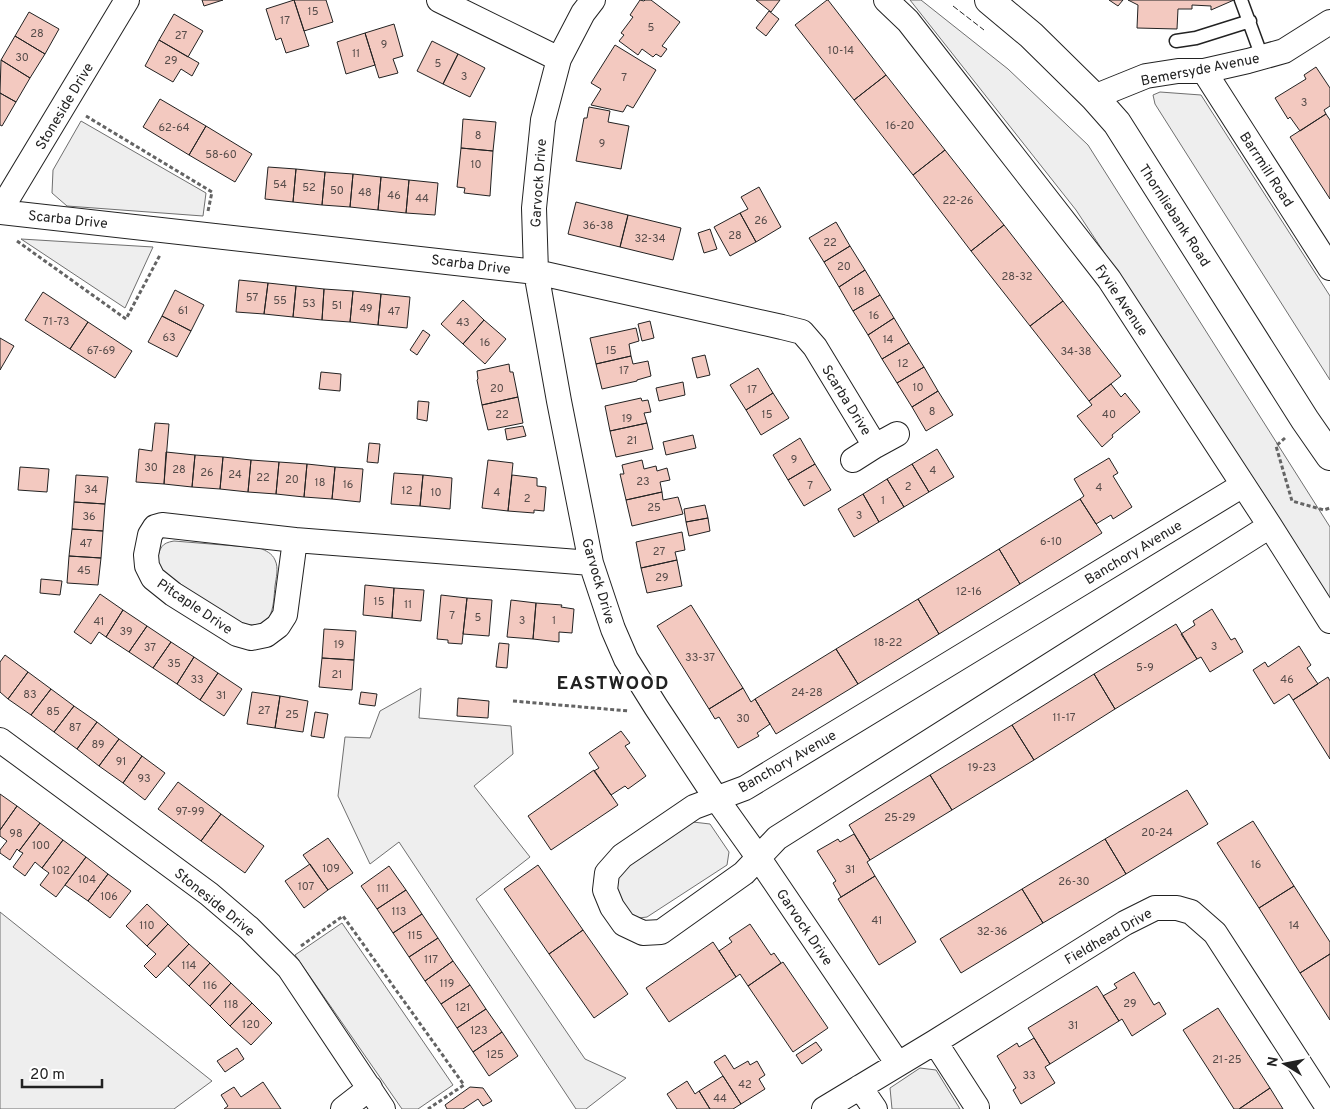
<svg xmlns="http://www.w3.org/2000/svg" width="1330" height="1109" font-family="Overpass,sans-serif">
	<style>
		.green { fill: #eee; stroke: #6f6f6f }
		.building { fill: #f3c9c0; stroke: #222 }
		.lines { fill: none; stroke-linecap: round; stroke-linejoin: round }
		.lane-casing { stroke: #222; stroke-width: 15 }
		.street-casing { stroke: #222; stroke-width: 26 }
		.secondary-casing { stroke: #222; stroke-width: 30 }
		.path { stroke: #646464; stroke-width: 3; stroke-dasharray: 4 2.5; stroke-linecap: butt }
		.lane { stroke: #fff; stroke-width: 12 }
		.street { stroke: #fff; stroke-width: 24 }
		.secondary { stroke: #fff; stroke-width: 28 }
		.fence { stroke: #222; stroke-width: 1; stroke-dasharray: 6 2.5; stroke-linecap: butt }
		.labels { text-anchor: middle; stroke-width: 4; stroke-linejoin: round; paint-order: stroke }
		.number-label { font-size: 11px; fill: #564c4a }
		.street-label { font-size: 14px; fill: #222; stroke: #fff }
		.district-label { font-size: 19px; font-weight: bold; letter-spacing: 1px; fill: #222; stroke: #fff }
	</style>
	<rect width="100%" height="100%" fill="#fff"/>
	<path class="green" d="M910,0H921L1008,69L1088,145L1330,527V599L1265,496L1076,210Z
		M1160,92L1201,95L1330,296V380L1155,104L1153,95Z
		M81,121L206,193L203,216L67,206L52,193L53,170Z
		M21,239L153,247L125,308Z
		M174,541L260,548C266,551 272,553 275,560C279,568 276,578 275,586C274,595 274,609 269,617C261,629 245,625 234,621L164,573L157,560C160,548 161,543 174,541Z
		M421,688L419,718L511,726L513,754L474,786L530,857L476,899L585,1059L626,1078L586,1109H576L399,842L370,864L338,796L345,737L370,738L380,711Z
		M693,822L710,824L729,852L727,865L647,917L631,919L614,893L616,876L633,860Z
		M0,912L212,1081L174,1109H0Z
		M342,923L453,1085L418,1109H402L295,955Z
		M920,1068L936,1070L960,1109H892L890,1088Z"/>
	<path class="building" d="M202,0H223L204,6Z
		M294,0H326L333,22L304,31Z
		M294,0L309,46L286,53L281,38L276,40L266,9Z
		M640,0L644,1L645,0H651L680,22L662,46L667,49L661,57L656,54L653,57L642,49L638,55L619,41L624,35L621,33L633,17L630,15Z
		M756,0H780L771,12Z
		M827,0H828L886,75L854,100L795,25Z
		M1109,0H1123L1118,6Z
		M1128,0H1234L1211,10V6L1192,5V9H1178L1177,29L1137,28L1138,5Z
		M769,11L779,19L766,36L756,28Z
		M29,12L59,29L45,54L15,36Z
		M174,14L203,31L188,57L159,40Z
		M394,24L403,56L393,59L398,73L379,78L365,33Z
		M365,33L375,65L346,74L337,42Z
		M15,36L45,54L30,78L1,60Z
		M159,40L199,63L192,76L181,69L173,82L145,66Z
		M432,41L458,54L443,84L417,71Z
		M615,45L656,70L633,108L627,105L623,112L591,105L601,89L591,83Z
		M458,54L485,68L470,97L443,84Z
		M1,60L30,78L16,102L0,93Z
		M1316,67L1330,88V106L1324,110L1326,114L1300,131L1290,117L1288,119L1275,98L1306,79L1304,75Z
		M886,75L945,150L913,175L854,100Z
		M0,93L16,102L2,126L0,125Z
		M160,99L206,126L189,155L143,127Z
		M589,107L610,111L608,122L629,126L621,169L576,161L584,118H587Z
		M1326,114L1330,120V199L1290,137Z
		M463,119L496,122L493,151L461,148Z
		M206,126L252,154L235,182L189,155Z
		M461,148L493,151L490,196L464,193L465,188L457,187Z
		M945,150L1004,225L971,251L913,175Z
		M268,167L296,169L293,202L265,199Z
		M296,169L325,172L322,205L293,202Z
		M325,172L353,174L350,207L322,205Z
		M353,174L381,177L378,210L350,207Z
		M381,177L409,180L406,213L378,210Z
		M409,180L438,183L435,215L406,213Z
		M759,187L781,227L756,242L740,213L748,209L741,197Z
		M576,202L628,215L620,247L568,234Z
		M740,213L756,242L730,256L714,227Z
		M628,215L681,228L673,260L620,247Z
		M836,222L850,246L824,262L809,238Z
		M1004,225L1063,301L1030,326L971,251Z
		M710,229L717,249L704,253L698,233Z
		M850,246L865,270L839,287L824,262Z
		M865,270L880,295L853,311L839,287Z
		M239,280L268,283L264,314L236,312Z
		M268,283L296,286L293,317L264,314Z
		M296,286L324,289L322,320L293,317Z
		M324,289L353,291L350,322L322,320Z
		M175,290L204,305L191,331L162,316Z
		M353,291L381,294L378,325L350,322Z
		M43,292L88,322L70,349L25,320Z
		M381,294L410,297L407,328L378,325Z
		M880,295L894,318L868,335L853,311Z
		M463,300L484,320L463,344L441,324Z
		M1063,301L1121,376L1089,401L1030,326Z
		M162,316L191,331L177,357L148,342Z
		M894,318L909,343L882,359L868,335Z
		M484,320L506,339L485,364L463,344Z
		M650,321L654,338L642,341L638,324Z
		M88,322L132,351L115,378L70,349Z
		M636,328L639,341L629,344L631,356L596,364L590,338Z
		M423,330L430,335L417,355L410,350Z
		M0,338L14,346L0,370Z
		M909,343L924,367L897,383L882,359Z
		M705,355L710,375L697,378L692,358Z
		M631,356L633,364L648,361L651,376L637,380V381L602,389L596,364Z
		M509,364L510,372H513L518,397L482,405L477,380L478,379L477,371Z
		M924,367L938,391L912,407L897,383Z
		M758,368L773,393L746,410L730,385Z
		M321,372L341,374L340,391L319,389Z
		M683,382L685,395L659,401L656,388Z
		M1111,384L1121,397L1125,393L1140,412L1112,435L1113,437L1102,447L1077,416L1092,405L1089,401Z
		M938,391L953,415L926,431L912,407Z
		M773,393L789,418L761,435L746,410Z
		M518,397L523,423L488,430L482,405Z
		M641,398L642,401L648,400L651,412L644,413L647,423L610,431L605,406Z
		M418,401L429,402L427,421L417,419Z
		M155,423L169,424L164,484L136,482L139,449L152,451Z
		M647,423L653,449L616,457L610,431Z
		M523,426L526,436L507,440L505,429Z
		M693,435L696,448L666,455L663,442Z
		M800,438L815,464L788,480L773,455Z
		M369,443L380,444L378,463L367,462Z
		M937,449L954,477L929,492L912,464Z
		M166,452L195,455L192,487L164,484Z
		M195,455L223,457L220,489L192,487Z
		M223,457L251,460L248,492L220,489Z
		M1109,458L1118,473L1113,476L1132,507L1113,519L1111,515L1096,524L1080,499L1084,496L1074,479Z
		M251,460L279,462L276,494L248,492Z
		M488,460L513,463L508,511L482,508Z
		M642,460L644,469L656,466L657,471L667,468L670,480L660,482L662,492L626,500L620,474H624L622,465Z
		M279,462L307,464L304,497L276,494Z
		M307,464L335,467L332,499L304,497Z
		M815,464L831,490L804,506L788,480Z
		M912,464L929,492L904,507L887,479Z
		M20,467L49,469L47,492L18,490Z
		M335,467L363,469L360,502L332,499Z
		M394,473L423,475L420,506L391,504Z
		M76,475L108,477L105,504L74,502Z
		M423,475L452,478L450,509L420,506Z
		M512,475L537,478V486L546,487L544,511L534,510V513L508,511Z
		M887,479L904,507L879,522L863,494Z
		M662,492L663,500L678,497L683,514L632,526L626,500Z
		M863,494L879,522L854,537L838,509Z
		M1080,499L1102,533L1020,584L999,549Z
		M74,502L105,504L103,531L72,529Z
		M705,505L708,518L686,522L684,509Z
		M708,518L710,531L689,536L686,522Z
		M72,529L103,531L101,558L69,556Z
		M682,532L685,550L675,552L677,560L641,568L636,542Z
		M999,549L1020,584L939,634L918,599Z
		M69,556L101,558L98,585L67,583Z
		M677,560L682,586L647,593L641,568Z
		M41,579L62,581L60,595L40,593Z
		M365,585L394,588L392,618L363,615Z
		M394,588L424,590L421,621L392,618Z
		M100,594L123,610L106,637L99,632L91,644L74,632Z
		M441,595L467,598L462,644L448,643V640L437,639Z
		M467,598L492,600L489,636L463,634Z
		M918,599L939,634L858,684L836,649Z
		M511,600L536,603L533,639L507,637Z
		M536,603L562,605L561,607L574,609L572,633L559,632V642L533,639Z
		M691,605L743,688L709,709L657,626Z
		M1212,609L1231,640L1235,638L1243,652L1210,672L1201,657L1197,659L1181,634L1195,625L1193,621Z
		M123,610L147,626L129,652L106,637Z
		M1176,624L1197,659L1115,709L1094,674Z
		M147,626L171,642L153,668L129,652Z
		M324,629L356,631L354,660L322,658Z
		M171,642L194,657L177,684L153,668Z
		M499,643L509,644L507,668L496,667Z
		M1299,646L1311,665L1307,668L1318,684L1293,700L1289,694L1274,704L1253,670L1265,662L1268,667Z
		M836,649L858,684L776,734L755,699Z
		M5,655L28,672L8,699L0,692V662Z
		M194,657L218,673L200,700L177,684Z
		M322,658L354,660L352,690L319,687Z
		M28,672L51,689L31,715L8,699Z
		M218,673L242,689L224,716L200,700Z
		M1094,674L1115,709L1034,760L1012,725Z
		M1328,677L1330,681V759L1293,700Z
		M743,688L751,702L755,699L770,724L757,733L759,736L738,748L719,717L715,719L709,709Z
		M51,689L74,706L54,732L31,715Z
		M252,692L280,696L275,728L247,724Z
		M361,692L377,694L375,706L359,704Z
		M280,696L308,701L303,732L275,728Z
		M458,698L489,701L488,718L457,716Z
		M74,706L97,722L77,749L54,732Z
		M315,712L328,714L324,738L311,736Z
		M97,722L119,739L99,766L77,749Z
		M1012,725L1034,760L952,810L930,775Z
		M621,731L630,743L625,746L646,776L628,789L625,786L611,795L594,771L599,768L589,753Z
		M119,739L142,756L123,783L99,766Z
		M142,756L165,773L145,800L123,783Z
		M594,770L618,805L551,850L528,816Z
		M930,775L952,810L870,860L849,825Z
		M178,782L221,814L201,841L158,809Z
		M1187,790L1208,824L1126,874L1105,839Z
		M0,794L17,806L0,830Z
		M17,806L40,823L19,851L17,849L10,860L0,853V850L7,841L0,836V830Z
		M221,814L264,846L245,873L201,841Z
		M1253,821L1294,886L1259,908L1217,843Z
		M40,823L63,840L42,868L35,862L25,876L13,867L23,853L19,851Z
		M854,834L870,860L867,862L875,876L841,897L833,883L836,881L817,851L838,839L840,842Z
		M328,838L353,873L328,890L303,855Z
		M1105,839L1126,874L1043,923L1022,889Z
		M63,840L86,857L56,897L40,885L49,873L42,868Z
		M86,857L108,874L88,901L65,885Z
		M310,864L328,890L304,908L285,881Z
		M538,865L583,930L549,954L504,889Z
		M389,866L406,890L377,909L361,886Z
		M108,874L131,891L110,918L88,901Z
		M875,876L916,942L879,965L838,899Z
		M1294,886L1330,942V954L1300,973L1259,908Z
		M1022,889L1043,923L961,973L940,939Z
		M406,890L422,914L393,933L377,909Z
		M147,904L168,924L147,946L126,926Z
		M422,914L438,938L409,957L393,933Z
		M168,924L189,944L156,978L144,966L156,954L147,946Z
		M750,924L771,955L774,953L781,963L748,986L740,974L736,977L719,951L732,942L729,938Z
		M583,930L628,994L594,1018L549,954Z
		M438,938L453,961L425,981L409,957Z
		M713,942L736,977L669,1022L646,988Z
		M189,944L210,963L189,986L168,966Z
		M1330,954V1020L1300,973Z
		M453,961L470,985L441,1004L425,981Z
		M783,962L828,1028L793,1052L748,986Z
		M210,963L231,983L210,1006L189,986Z
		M1134,972L1154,1005L1159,1002L1166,1014L1132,1036L1122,1019L1119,1021L1103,996L1117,988L1114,984Z
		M231,983L252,1003L230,1026L210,1006Z
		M470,985L486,1009L457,1028L441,1004Z
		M1097,986L1119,1021L1050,1064L1028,1028Z
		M252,1003L272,1023L251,1045L230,1026Z
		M1218,1008L1270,1088L1239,1109H1234L1183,1030Z
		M486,1009L502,1032L473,1052L457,1028Z
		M502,1032L518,1056L489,1076L473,1052Z
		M1034,1038L1050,1064L1045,1067L1055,1083L1021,1104L1013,1090L1016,1088L997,1056L1017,1043L1019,1047Z
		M816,1042L822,1050L802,1064L796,1055Z
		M237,1048L244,1059L225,1072L217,1061Z
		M725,1055L734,1069L748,1061L750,1065L757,1061L765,1075L759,1079L765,1089L741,1104L714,1062Z
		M723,1076L741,1104L733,1109H710L699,1091Z
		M687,1081L695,1094L699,1091L710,1109H677L667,1094Z
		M263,1082L281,1109H224L228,1106L221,1095L234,1087L241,1097Z
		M470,1087L483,1088L492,1101L483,1106L478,1099L463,1109H447L445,1105Z
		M1270,1088L1283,1109H1239Z"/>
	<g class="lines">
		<defs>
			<path id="lane" d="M1241,0L1262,57
				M1176,41L1196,38L1250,21"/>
			<path id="street" d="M439,0L559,59
				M593,0L583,13L559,59L543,120L534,208L536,272L559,401L591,563L613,629L626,659L656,707L716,798L758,857L898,1064
				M886,0L908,21L1109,279L1270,526L1330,621
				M1204,71L1330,268
				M1094,97L1146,76L1178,71H1204L1248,61L1284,51L1330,22
				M0,211L127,0
				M0,212L536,272L782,327L802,332L815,347L875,446
				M853,460L875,446L897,434
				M1243,485L745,788L694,807L622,856L607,873L605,890L612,907L624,924L643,933L661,932L744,873L777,838L1270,526
				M295,540L162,525L155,527L150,535L146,555L147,566L153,578L173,594L237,634L251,638L266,635L278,626L285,615L295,540L591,563
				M0,740L209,894L249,928L289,968L383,1109
				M935,1042L977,1107V1109
				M860,1087L875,1109
				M343,1109L370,1088
				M824,1109L935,1042L1125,923L1155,908H1177L1191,912L1215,933L1329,1109"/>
			<path id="secondary" d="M989,0L1031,35L1094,97L1117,123L1305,420L1330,456"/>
		</defs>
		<use href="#lane" class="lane-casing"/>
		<use href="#street" class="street-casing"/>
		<use href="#secondary" class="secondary-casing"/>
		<path class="path" d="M86,116L212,192L208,211
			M17,241L126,319L160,255
			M1285,438L1276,446L1292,501L1324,510L1330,508
			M513,701L629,711
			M301,946L343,916L464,1085L428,1109"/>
		<use href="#lane" class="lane"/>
		<use href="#street" class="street"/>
		<use href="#secondary" class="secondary"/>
		<path class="fence" d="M953,6L984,30"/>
	</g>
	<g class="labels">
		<g class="number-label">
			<text x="313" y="15">15</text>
			<text x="285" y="24">17</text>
			<text x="651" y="31">5</text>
			<text x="37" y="37">28</text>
			<text x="181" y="39">27</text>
			<text x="384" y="48">9</text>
			<text x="841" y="54">10-14</text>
			<text x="356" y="57">11</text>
			<text x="22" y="61">30</text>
			<text x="171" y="64">29</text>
			<text x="438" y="67">5</text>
			<text x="464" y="80">3</text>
			<text x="624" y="81">7</text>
			<text x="1304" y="106">3</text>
			<text x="900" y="129">16-20</text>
			<text x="174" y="131">62-64</text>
			<text x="478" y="139">8</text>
			<text x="602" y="147">9</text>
			<text x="221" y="158">58-60</text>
			<text x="476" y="168">10</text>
			<text x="280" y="188">54</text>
			<text x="309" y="191">52</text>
			<text x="337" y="194">50</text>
			<text x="365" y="196">48</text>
			<text x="394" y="199">46</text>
			<text x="422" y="202">44</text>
			<text x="958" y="204">22-26</text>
			<text x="761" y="224">26</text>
			<text x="598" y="229">36-38</text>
			<text x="735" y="239">28</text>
			<text x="650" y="242">32-34</text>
			<text x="830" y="246">22</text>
			<text x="844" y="270">20</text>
			<text x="1017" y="280">28-32</text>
			<text x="859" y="295">18</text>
			<text x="252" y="301">57</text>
			<text x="280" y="304">55</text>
			<text x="309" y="307">53</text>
			<text x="337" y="309">51</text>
			<text x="366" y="312">49</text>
			<text x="183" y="314">61</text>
			<text x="394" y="315">47</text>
			<text x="874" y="319">16</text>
			<text x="56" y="325">71-73</text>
			<text x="463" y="326">43</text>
			<text x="169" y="341">63</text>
			<text x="888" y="343">14</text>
			<text x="485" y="346">16</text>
			<text x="101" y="354">67-69</text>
			<text x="611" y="354">15</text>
			<text x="1076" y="355">34-38</text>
			<text x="903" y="367">12</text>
			<text x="624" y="374">17</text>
			<text x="918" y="391">10</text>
			<text x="497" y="392">20</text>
			<text x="752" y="393">17</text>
			<text x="932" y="415">8</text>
			<text x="502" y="418">22</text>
			<text x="767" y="418">15</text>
			<text x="1109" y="418">40</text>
			<text x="627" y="422">19</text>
			<text x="632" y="444">21</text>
			<text x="794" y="463">9</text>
			<text x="151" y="471">30</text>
			<text x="179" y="473">28</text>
			<text x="933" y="474">4</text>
			<text x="207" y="476">26</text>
			<text x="235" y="478">24</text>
			<text x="263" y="481">22</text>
			<text x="292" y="483">20</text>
			<text x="643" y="485">23</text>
			<text x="320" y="486">18</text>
			<text x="348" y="488">16</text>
			<text x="810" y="489">7</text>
			<text x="908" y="490">2</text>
			<text x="1099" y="491">4</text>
			<text x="91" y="493">34</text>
			<text x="407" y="494">12</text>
			<text x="436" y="496">10</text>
			<text x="497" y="496">4</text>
			<text x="527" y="502">2</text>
			<text x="883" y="504">1</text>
			<text x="654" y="511">25</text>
			<text x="859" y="519">3</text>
			<text x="89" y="520">36</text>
			<text x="1051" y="545">6-10</text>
			<text x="86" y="547">47</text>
			<text x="659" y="555">27</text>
			<text x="84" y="574">45</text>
			<text x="662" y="581">29</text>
			<text x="969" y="595">12-16</text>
			<text x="379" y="605">15</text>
			<text x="408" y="608">11</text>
			<text x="452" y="619">7</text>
			<text x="478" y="621">5</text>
			<text x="522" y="624">3</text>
			<text x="554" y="624">1</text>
			<text x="99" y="625">41</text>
			<text x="126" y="635">39</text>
			<text x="888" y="646">18-22</text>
			<text x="339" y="648">19</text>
			<text x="1214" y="650">3</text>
			<text x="150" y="651">37</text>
			<text x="700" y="661">33-37</text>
			<text x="174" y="667">35</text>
			<text x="1145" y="671">5-9</text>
			<text x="337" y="678">21</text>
			<text x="197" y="683">33</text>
			<text x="1287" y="683">46</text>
			<text x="807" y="696">24-28</text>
			<text x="30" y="698">83</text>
			<text x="221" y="699">31</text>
			<text x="264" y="714">27</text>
			<text x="53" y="715">85</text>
			<text x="292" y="718">25</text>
			<text x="1064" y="721">11-17</text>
			<text x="743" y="722">30</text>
			<text x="75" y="731">87</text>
			<text x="98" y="748">89</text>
			<text x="121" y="765">91</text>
			<text x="982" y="771">19-23</text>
			<text x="144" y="782">93</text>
			<text x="190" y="815">97-99</text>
			<text x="900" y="821">25-29</text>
			<text x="1157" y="836">20-24</text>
			<text x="16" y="837">98</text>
			<text x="41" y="849">100</text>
			<text x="1256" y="868">16</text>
			<text x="331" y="872">109</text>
			<text x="850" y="873">31</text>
			<text x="61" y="874">102</text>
			<text x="87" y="883">104</text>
			<text x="1074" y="885">26-30</text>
			<text x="306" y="890">107</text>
			<text x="383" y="892">111</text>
			<text x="109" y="900">106</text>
			<text x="399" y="915">113</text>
			<text x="877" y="924">41</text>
			<text x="147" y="929">110</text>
			<text x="1294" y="929">14</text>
			<text x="992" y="935">32-36</text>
			<text x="415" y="939">115</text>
			<text x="431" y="963">117</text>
			<text x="189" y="969">114</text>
			<text x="447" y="987">119</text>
			<text x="210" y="989">116</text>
			<text x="1130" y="1007">29</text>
			<text x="231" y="1008">118</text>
			<text x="463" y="1011">121</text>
			<text x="251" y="1028">120</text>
			<text x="1073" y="1029">31</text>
			<text x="479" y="1034">123</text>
			<text x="495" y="1058">125</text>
			<text x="1227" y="1063">21-25</text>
			<text x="1029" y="1079">33</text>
			<text x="745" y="1088">42</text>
			<text x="720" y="1102">44</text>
		</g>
		<g class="street-label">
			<text transform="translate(1200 69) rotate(-11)" y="5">Bemersyde Avenue</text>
			<text transform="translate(64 106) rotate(-59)" y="5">Stoneside Drive</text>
			<text transform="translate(1267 169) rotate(57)" y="5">Barrmill Road</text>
			<text transform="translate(538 183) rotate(-86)" y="5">Garvock Drive</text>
			<text transform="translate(1175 215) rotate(57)" y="5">Thornliebank Road</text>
			<text transform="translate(68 219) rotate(6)" y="5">Scarba Drive</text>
			<text transform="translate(471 264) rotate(7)" y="5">Scarba Drive</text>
			<text transform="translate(1122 300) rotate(56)" y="5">Fyvie Avenue</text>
			<text transform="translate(847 400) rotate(58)" y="5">Scarba Drive</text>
			<text transform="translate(1133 552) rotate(-31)" y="5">Banchory Avenue</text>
			<text transform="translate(599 581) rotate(74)" y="5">Garvock Drive</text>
			<text transform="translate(195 606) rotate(34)" y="5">Pitcaple Drive</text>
			<text transform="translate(787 761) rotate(-30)" y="5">Banchory Avenue</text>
			<text transform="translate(215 902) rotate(39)" y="5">Stoneside Drive</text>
			<text transform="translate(805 927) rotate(56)" y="5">Garvock Drive</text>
			<text transform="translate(1108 936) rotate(-30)" y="5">Fieldhead Drive</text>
		</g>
		<g class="district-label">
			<text x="613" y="689">EASTWOOD</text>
		</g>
	</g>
	<g transform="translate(1285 1064) rotate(280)" stroke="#ffffff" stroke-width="4" paint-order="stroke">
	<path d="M0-4L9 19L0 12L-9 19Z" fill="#222222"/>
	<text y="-8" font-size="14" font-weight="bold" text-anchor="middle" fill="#222222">N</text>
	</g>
	<path d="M22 1079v8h80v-8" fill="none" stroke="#222222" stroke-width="2.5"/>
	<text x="30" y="1079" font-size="15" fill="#222222" stroke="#ffffff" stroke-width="4" paint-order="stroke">20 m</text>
</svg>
